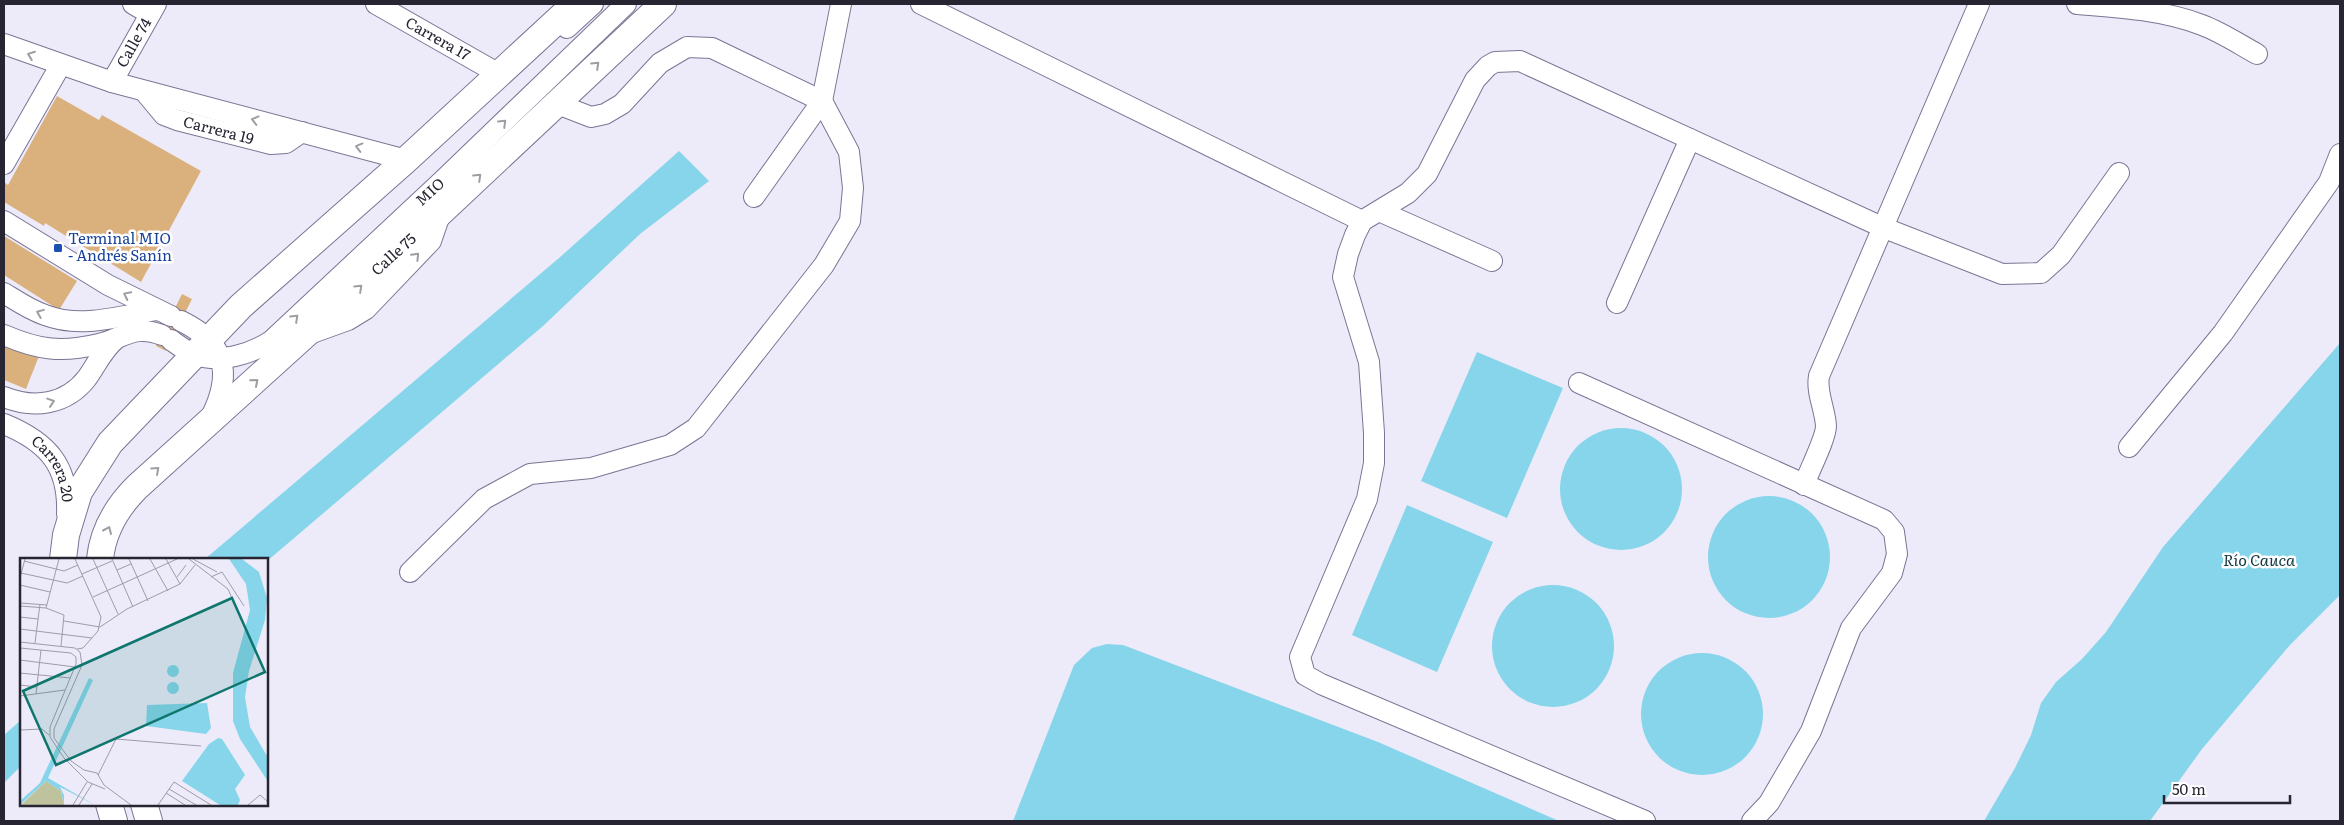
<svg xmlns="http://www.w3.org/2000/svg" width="2344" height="825" font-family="Literata,serif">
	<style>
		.water { fill: #86d5ea }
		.building { fill: #dab17d }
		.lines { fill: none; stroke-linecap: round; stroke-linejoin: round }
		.minor-casing { stroke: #7a7594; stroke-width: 22 }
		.major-casing { stroke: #7a7594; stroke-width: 28 }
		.minor { stroke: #fff; stroke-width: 20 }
		.major { stroke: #fff; stroke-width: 26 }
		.oneway { stroke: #9e9da3 }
		.transit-dot { fill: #1a4fb4; stroke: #fff; stroke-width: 2 }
		.labels { text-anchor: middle; stroke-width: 5; stroke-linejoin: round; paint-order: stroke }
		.street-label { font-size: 15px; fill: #272532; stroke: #fff }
		.transit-label { font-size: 15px; fill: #164399; stroke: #fff; text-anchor: start }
		.water-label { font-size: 16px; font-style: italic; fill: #10363f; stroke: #fff }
		.inset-road { fill: none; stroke: #9e9ca9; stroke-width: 1 }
		.view { fill: #0f766e; fill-opacity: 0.15; stroke: #0f766e; stroke-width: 2.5 }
		.inset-edge { fill: none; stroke: #272532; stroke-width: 2.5 }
	</style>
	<rect width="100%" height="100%" fill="#edebf9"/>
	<path class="water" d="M679,151L709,181L640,234L543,326L266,562V559H205L559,258Z
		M2340,343V595L2290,645L2202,749L2150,821H1984L2015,768L2031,735L2041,703L2056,682L2082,659L2106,632L2163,547Z
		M1477,352L1563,388L1507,518L1421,481Z
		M1560 489a61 61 0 1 1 122 0a61 61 0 1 1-122 0Z
		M1708 557a61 61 0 1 1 122 0a61 61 0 1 1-122 0Z
		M1407,505L1493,542L1437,672L1352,635Z
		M1492 646a61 61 0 1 1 122 0a61 61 0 1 1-122 0Z
		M1107,644L1123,645L1378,742L1559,821H1013L1074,665L1092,648Z
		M1641 714a61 61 0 1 1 122 0a61 61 0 1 1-122 0Z
		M21,720V766L4,783V735Z"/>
	<path class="building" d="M57,96L99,120L102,115L201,171L141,282L45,223L44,226L4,202V182L8,185Z
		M4,236L77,281L59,310L4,275Z
		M182,294L192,299L166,351L156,346Z
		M4,342L39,356L26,389L4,380Z"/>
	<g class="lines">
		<defs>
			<g id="minor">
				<path d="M133,4L150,14"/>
				<path id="s1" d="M376,4L499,74"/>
				<path d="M921,4L1362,221"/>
				<path d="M2077,4C2118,7 2163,10 2202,25C2221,32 2239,44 2257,54"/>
				<path d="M567,28L593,4"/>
				<path d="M4,44L112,82L406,160"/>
				<path id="s2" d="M112,82L156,4"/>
				<path id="s3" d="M144,91L164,115L177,120L271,144L286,143L302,132"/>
				<path d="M4,164L60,66"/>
				<path d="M754,197L822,101L841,4"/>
				<path d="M1379,211L1492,261"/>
				<path d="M4,221L108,285L171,316"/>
				<path d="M4,293C17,301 30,310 45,315C81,329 120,316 157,310"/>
				<path d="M1617,303L1690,139"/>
				<path d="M181,321C226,343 233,373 211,417"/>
				<path d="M312,333L348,320L366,309L431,241L441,212"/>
				<path d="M4,335C39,350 61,353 99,344C124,338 134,324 162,335"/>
				<path id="s4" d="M171,340C178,345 187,352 195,355C221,363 249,355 271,341L442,181L626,4"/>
				<path d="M1579,383L1884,520L1894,532L1897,554L1892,573L1851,628L1811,731L1769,803L1752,821"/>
				<path d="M4,397C34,409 66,405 87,378C97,364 103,349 117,338"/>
				<path id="s5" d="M4,424C48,442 69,466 67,514"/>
				<path d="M2129,447L2223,333L2329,182L2340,154"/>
				<path d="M1804,485C1809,471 1826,438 1826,426C1825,408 1816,393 1819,376L1979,4"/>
				<path d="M410,572L484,499L530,474L591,468L670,445L696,428L824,265L850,221L853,188L849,152L822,101L712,48L687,47L660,63L622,104L605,114L591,117L555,103"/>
				<path d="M1645,821L1321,684L1305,675L1300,657L1367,499L1374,463V433L1369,362L1343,277L1348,254L1355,235L1362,221L1408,193L1427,174L1475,80L1488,66L1495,62L1520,61L1882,227L2002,274L2041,273L2061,255L2119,173"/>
			</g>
			<g id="major">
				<path d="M63,559L66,535L79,492L110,443L241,306L406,160L575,4"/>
				<path id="s6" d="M100,559C103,530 117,507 137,487L441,212L663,4"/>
				<path d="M109,804L114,821"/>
				<path d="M144,804L149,821"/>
			</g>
		</defs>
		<use href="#minor" class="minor-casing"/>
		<use href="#major" class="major-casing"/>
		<use href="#minor" class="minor"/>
		<use href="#major" class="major"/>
	</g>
	<defs><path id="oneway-chevron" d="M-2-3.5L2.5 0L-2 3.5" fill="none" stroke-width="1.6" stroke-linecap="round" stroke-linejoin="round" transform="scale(1.25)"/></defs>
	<g class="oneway">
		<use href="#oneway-chevron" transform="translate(31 55) rotate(-159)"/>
		<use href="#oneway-chevron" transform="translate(596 65) rotate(-43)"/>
		<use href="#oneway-chevron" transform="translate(255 120) rotate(-165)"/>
		<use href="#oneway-chevron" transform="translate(503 123) rotate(-44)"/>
		<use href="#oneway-chevron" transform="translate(359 147) rotate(-165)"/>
		<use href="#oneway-chevron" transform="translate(478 177) rotate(-44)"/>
		<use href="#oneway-chevron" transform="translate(416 256) rotate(-46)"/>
		<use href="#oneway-chevron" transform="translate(359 288) rotate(-43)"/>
		<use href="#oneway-chevron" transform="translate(127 295) rotate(-154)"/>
		<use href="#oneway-chevron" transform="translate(40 313) rotate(-158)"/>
		<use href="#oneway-chevron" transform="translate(295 318) rotate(-43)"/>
		<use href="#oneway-chevron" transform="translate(255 382) rotate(-41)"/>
		<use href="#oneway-chevron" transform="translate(51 402) rotate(-18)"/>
		<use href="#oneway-chevron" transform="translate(156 470) rotate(-42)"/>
		<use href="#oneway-chevron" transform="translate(108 530) rotate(-66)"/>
	</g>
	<rect class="transit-dot" x="53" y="243" width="10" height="10" rx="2.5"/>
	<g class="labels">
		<g class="street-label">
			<text dy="5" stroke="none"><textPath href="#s1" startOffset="71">Carrera 17</textPath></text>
			<text dy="5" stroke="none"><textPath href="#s2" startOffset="45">Calle 74</textPath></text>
			<text dy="5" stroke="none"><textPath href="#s3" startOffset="88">Carrera 19</textPath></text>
			<text dy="5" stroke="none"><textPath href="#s4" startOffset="326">MIO</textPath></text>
			<text dy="5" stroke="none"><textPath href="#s6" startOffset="429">Calle 75</textPath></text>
			<text dy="5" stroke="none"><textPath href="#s5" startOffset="70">Carrera 20</textPath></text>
		</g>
		<g class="transit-label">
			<text x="68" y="244">Terminal MIO<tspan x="68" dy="17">- Andrés Sanín</tspan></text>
		</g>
		<g class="water-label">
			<text x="2259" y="566">Río Cauca</text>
		</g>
	</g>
	<g transform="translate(20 558)">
		<rect width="248" height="248" fill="#edebf9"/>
		<path d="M26,223L41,233L44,247H1Z" fill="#bec29d"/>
		<path d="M209,1H222L239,14L247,40L245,62L229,113L225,139L230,169L247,198V222L220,181L213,163V115L230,52L226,26ZM147 113a6 6 0 1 1 12 0a6 6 0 1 1-12 0ZM69,120L73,122L28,220L75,247L40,229L44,237V247L41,233L26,223L0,247V243L20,225ZM147 130a6 6 0 1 1 12 0a6 6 0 1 1-12 0ZM187,145L191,170L186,176L126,168L127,147ZM198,180L202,181L225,217L215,231L220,242L218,247H200L162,223L189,186Z" fill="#86d5ea"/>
		<path class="inset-road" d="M55,1L81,59L78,73L63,90L57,91M73,1L98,56M92,1L113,49M109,1L128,43M130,1L148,33M146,1L160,26M169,1L208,31L217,52M173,1L197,14M4,3L44,13L58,7M97,12L111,6M1,15L47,25L63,18M62,16L92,3M157,19L166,7M191,19L202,14L224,48M0,20L5,1M0,27L30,34M73,39L157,1M0,45L27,47M0,48L26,50L44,57L41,88M26,50L39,1M0,59L18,61M44,63L80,69M80,69L107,51L160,26L175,7M0,71L72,80M0,84L55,90L60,94L62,107L34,171V180L51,203L64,212L77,215L84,227L111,247M15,85L20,46M0,90L51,95L56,99V106L30,169V179L44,200L68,224L85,231M0,102L55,109M0,115L50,120M0,127L17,129M16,136L21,92M0,138L45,132M0,172L22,171L29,177M78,217L96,181L181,188M149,231L176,247M146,235L165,247M53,247L67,224M59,247L72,226M138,247L154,224L191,247M228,247L240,237L247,243"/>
		<path class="view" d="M212,40L245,114L36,207L3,133Z"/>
		<rect width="248" height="248" class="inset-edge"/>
	</g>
	<rect width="2344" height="825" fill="none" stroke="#272532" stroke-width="10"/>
	<path d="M2164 795v8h126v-8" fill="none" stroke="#272532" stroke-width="2.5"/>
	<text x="2172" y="795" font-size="15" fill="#272532" stroke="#ffffff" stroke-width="4" paint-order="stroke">50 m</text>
</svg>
